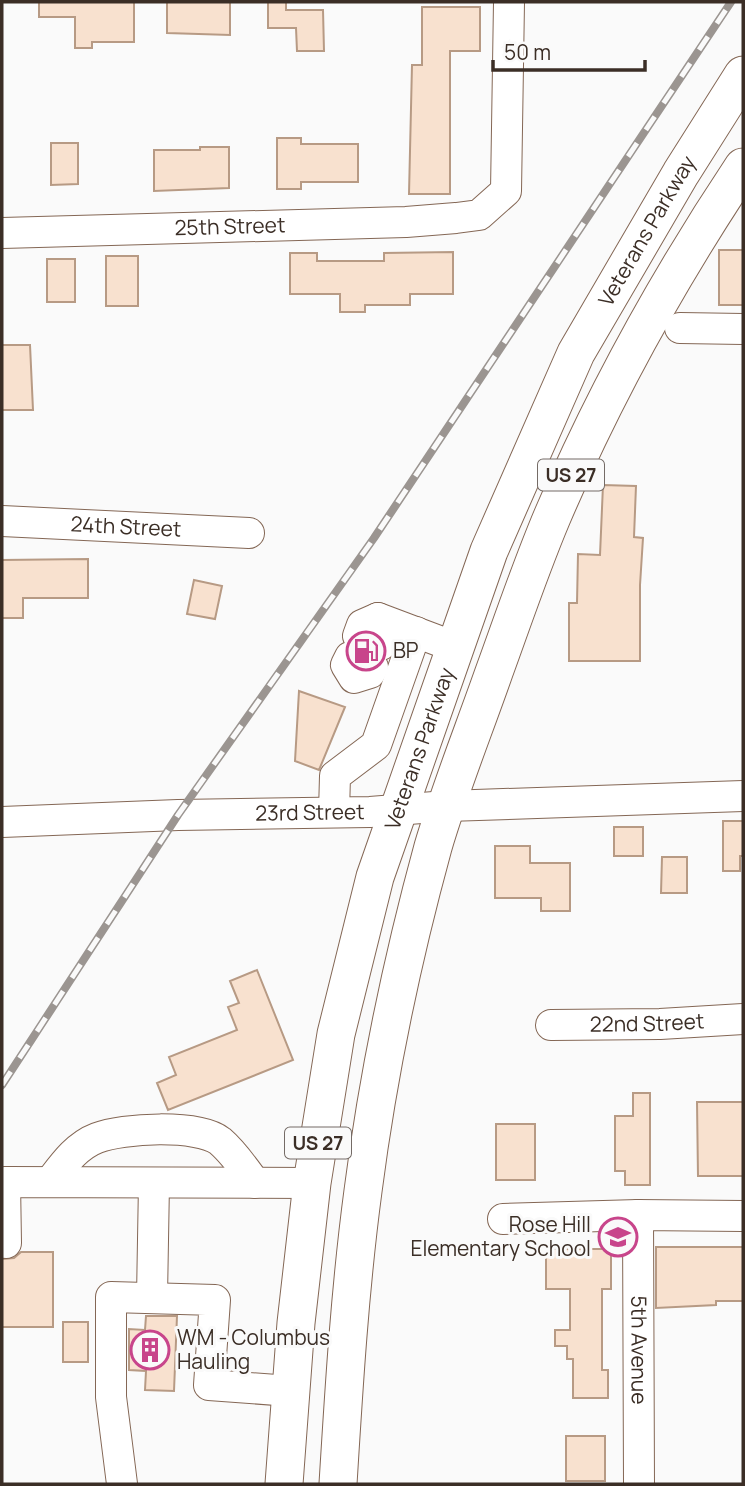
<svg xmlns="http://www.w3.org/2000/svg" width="745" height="1486" font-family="Manrope,sans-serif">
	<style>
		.building { fill: #f8e1cf; stroke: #b79a84; stroke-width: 2 }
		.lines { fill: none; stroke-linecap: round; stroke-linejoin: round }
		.minor-casing { stroke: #846755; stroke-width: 32 }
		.major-casing { stroke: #846755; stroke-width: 39 }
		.minor { stroke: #fff; stroke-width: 30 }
		.major { stroke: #fff; stroke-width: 37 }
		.rail-casing { stroke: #9b9591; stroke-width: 8 }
		.rail { stroke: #fafafa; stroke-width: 5; stroke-dasharray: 16; stroke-linecap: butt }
		.labels { text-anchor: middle; stroke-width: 6; stroke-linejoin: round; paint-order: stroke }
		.shield { fill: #fafafa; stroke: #746b66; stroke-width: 2 }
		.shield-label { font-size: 19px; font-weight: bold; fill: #3b2e26 }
		.street-label { font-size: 21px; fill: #3b2e26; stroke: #fafafa }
		.poi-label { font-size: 21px; fill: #3b2e26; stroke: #fafafa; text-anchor: start }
	</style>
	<rect width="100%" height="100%" fill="#fafafa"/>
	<path class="building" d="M39,2H134V42H92V48H75V17H39Z
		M167,2H230V35L167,33Z
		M268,2H286V10H323L324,51H297L296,28H268Z
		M422,7H480V51H450V194H409L412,65H422Z
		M277,138H301V144H358V182H301V189H277Z
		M51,143H78V184L51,185Z
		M200,147H229V188L154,191V150H200Z
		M719,250H743V305H719Z
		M453,252V294H410V305H365V312H340V294H290V253H317V261H384V253Z
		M106,256H138V306H106Z
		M47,259H75V302H47Z
		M2,345H30L33,410H2Z
		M603,485L636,486L634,537L643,538L640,585V661H569V603H577L578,554L600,555Z
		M88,559V598H23V618H2V560Z
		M194,580L222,586L215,619L187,614Z
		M299,691L345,707L319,770L295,761Z
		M723,821H743V856H740V871H723Z
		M614,827H643V856H614Z
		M495,846H530V863H570V911H541V898H495Z
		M662,857H687V893H661Z
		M257,970L293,1060L168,1110L157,1083L176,1075L169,1057L237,1030L228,1007L239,1003L230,981Z
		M633,1093H650V1185H625V1171H615V1116H633Z
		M697,1102H743V1176H698Z
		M496,1124H535V1180H496Z
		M656,1247H743V1301H716V1305L656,1308Z
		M546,1249H611V1289H602V1370H608V1398H573V1359H567V1346H555V1330H570V1289H546Z
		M21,1252H53V1327H2V1259L14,1258Z
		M146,1316H177L174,1391L145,1390L146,1371L129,1370V1329L145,1330Z
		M63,1322H88V1362H63Z
		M566,1436H605V1481H566Z"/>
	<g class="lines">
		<defs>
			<g id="minor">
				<path id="s1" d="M2,233L406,222L456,218L479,215L506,191L509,2"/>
				<path d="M680,328L743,329"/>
				<path id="s2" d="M2,521L249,533"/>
				<path d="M378,618L455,647"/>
				<path d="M358,636L362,625L378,618L386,634L381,645"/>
				<path d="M350,657L346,665L354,678L370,673L373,667"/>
				<path d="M334,812L335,776L376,745L416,632"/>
				<path id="s3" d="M2,822L178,815L370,812L447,806L743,796"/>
				<path id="s4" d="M551,1025L660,1024L743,1019"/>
				<path d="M50,1182C63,1165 76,1146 97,1138C123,1128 197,1124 220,1141C234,1153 244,1168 255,1183"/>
				<path id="s5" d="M638,1215L639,1484"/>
				<path d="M503,1219L638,1215L743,1216"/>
				<path d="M6,1243L5,1182L312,1183"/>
				<path d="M152,1297L154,1183"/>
				<path d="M122,1484L111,1397V1297L215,1300L209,1385L290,1391"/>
			</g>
			<g id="major">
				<path id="s6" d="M284,1484L296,1323L312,1183L336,1034L375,877L489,551L576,353L681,173L743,75"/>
				<path d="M338,1484C344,1386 350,1288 363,1191C378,1075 402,960 433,847C450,789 473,732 493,675C512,623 530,569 552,517C604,395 669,278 743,167"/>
			</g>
		</defs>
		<use href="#minor" class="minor-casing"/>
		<use href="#major" class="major-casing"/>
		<use href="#minor" class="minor"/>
		<use href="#major" class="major"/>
		<defs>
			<path id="rail" d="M2,1085L178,815L374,538L731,2"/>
		</defs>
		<use href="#rail" class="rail-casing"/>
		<use href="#rail" class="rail"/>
	</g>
	<defs>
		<symbol id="fuel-ring" viewBox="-11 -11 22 22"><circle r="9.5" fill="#fafafa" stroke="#c8458b" stroke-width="1.5"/><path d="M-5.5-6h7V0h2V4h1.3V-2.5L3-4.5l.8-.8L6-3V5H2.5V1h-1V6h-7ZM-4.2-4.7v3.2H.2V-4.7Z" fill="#c8458b"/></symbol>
		<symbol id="school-ring" viewBox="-11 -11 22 22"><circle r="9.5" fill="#fafafa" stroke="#c8458b" stroke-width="1.5"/><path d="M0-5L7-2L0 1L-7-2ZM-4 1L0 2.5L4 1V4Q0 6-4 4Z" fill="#c8458b"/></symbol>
		<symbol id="building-ring" viewBox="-11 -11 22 22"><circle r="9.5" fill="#fafafa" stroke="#c8458b" stroke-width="1.5"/><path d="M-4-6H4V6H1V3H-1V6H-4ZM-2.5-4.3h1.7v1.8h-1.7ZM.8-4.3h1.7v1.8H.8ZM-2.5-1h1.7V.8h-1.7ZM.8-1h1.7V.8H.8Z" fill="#c8458b"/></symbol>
	</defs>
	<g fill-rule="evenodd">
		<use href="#fuel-ring" x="344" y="629" width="44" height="44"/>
		<use href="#school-ring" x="596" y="1215" width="44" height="44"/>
		<use href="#building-ring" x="128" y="1328" width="44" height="44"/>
	</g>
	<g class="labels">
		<g class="shield">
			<rect x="538" y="459.5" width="66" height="31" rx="5"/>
			<rect x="285" y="1127.5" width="66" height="31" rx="5"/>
		</g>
		<g class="shield-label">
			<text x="571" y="482">US 27</text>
			<text x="318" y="1150">US 27</text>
		</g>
		<g class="street-label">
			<text dy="7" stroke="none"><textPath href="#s1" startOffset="228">25th Street</textPath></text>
			<text dy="7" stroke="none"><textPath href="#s6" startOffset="1318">Veterans Parkway</textPath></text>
			<text dy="7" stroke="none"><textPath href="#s2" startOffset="124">24th Street</textPath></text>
			<text dy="7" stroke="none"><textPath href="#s6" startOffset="751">Veterans Parkway</textPath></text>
			<text dy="7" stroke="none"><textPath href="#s3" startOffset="308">23rd Street</textPath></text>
			<text dy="7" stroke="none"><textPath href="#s4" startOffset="96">22nd Street</textPath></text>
			<text dy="7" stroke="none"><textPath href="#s5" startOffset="135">5th Avenue</textPath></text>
		</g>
		<g class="poi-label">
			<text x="393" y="658">BP</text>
			<text x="591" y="1232" text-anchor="end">Rose Hill<tspan x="591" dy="24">Elementary School</tspan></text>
			<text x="177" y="1345">WM - Columbus<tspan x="177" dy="24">Hauling</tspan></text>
		</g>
	</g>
	<rect width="745" height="1486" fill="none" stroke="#3b2e26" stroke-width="7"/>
	<path d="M493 60v10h152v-10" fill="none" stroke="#3b2e26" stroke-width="3.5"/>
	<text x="504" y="60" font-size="21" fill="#3b2e26" stroke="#fafafa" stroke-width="5" paint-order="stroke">50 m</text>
</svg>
